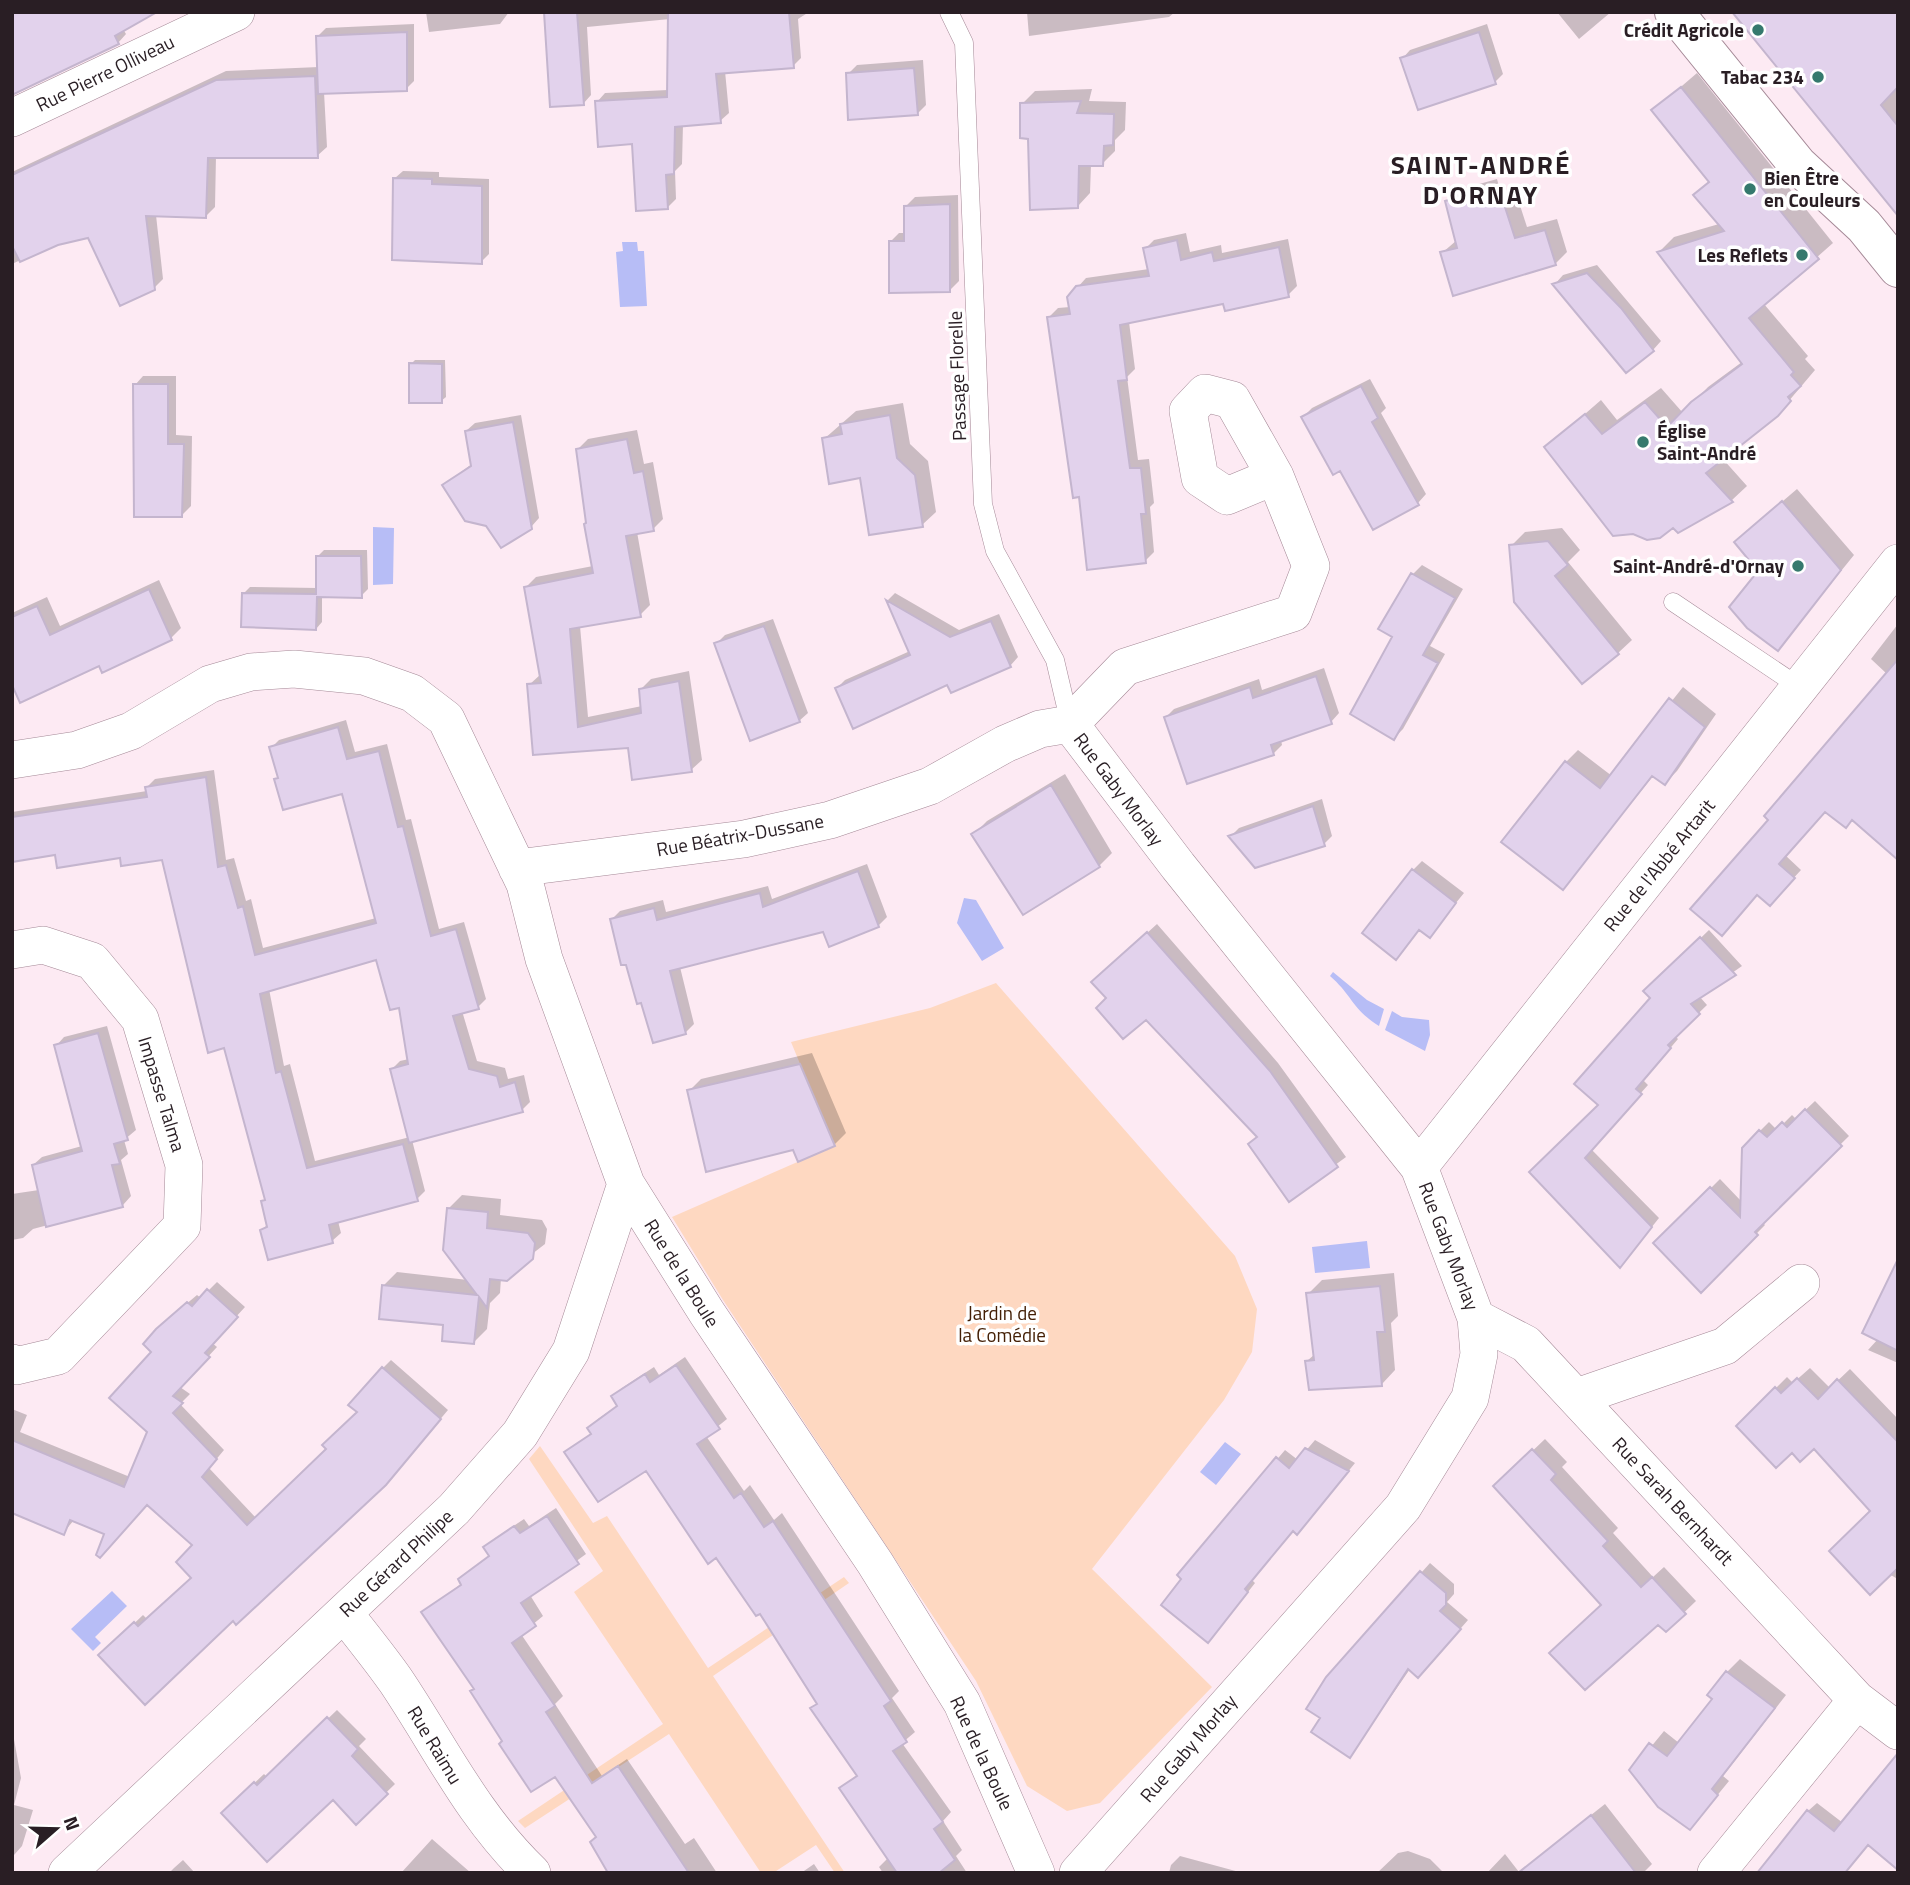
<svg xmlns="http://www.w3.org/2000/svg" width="1910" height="1885" font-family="'Titillium Web',sans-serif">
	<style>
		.green { fill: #fed8c1 }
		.water { fill: #b7bdf6 }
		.shadow { fill: #0003; fill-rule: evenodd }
		.building { fill: #e2d2ec; stroke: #c4b5ce; stroke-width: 2 }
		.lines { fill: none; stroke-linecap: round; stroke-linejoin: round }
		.service-casing { stroke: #a58997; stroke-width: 19 }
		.minor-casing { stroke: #a58997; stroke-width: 38 }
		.secondary-casing { stroke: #a58997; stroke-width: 40 }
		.service { stroke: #fff; stroke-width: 18 }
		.minor { stroke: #fff; stroke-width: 37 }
		.secondary { stroke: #fff; stroke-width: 38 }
		.poi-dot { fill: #35796d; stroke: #fff; stroke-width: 2.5 }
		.labels { text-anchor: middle; stroke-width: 7; stroke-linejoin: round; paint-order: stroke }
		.poi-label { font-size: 19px; font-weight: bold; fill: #291e24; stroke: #fff; text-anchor: end }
		.street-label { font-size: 19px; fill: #291e24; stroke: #fff }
		.park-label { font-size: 19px; fill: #442006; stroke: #fff }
		.district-label { font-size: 26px; font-weight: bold; letter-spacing: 2px; fill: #291e24; stroke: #fff }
	</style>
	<rect width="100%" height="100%" fill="#fdeaf3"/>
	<path class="green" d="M996,983L1235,1256L1257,1309L1252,1352L1224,1400L1092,1569L1212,1687L1100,1803L1067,1811L1027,1786L976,1681L723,1300L672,1217L834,1146L791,1042L930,1008Z
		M540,1446L593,1523L607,1516L708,1668L844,1577L849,1583L713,1676L845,1873H835L816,1845L773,1873H761L669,1734L525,1828L518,1821L663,1724L574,1592L603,1571L529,1459Z"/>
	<path class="water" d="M622,242H637L638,251H644L647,306L620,307L616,252L623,251Z
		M373,527L394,528L393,584L373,585Z
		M964,898L976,900L1004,948L982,961L957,923Z
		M1333,972L1367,1000L1384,1009L1379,1026C1352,1009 1352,995 1330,976Z
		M1392,1011L1402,1017L1429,1020L1430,1035L1425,1051L1385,1030Z
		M1367,1241L1370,1268L1315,1273L1312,1247Z
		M1225,1442L1241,1454L1216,1485L1200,1472Z
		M112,1591L127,1606L95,1637L101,1643L93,1651L71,1629Z"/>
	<path class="shadow" d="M426,12H509L500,24L429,32Z
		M546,12H809L798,19L801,58L793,66L725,71L729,113L720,121L683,124L682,164L675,171L676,199L668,207L633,142L597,102L605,93L668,90L670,19L587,27L591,95L583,104Z
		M1027,12H1175L1169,17L1029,36Z
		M1557,12H1611L1579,39Z
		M1734,12H1898V213Z
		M414,24V81L406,89L324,92L327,147L317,156H216L215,207L206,216L156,215L163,279L154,288L89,236L57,243L12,264V172L226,71L319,67L318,36L326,28Z
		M1487,24L1503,74L1495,82L1402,59L1410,50Z
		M123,29L126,34L118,43L12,94Z
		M923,60L926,105L917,114L848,74L857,65Z
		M1697,73L1833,243L1764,304L1808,356L1805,359L1815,370L1777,415L1722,458L1747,486L1732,500L1679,531L1547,447L1601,400L1617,420L1661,388L1683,413L1708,387L1742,362L1659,252L1674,237L1719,224L1696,195L1710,181L1654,110Z
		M1092,89L1089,101L1126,102L1125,130L1115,140V151L1102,164H1091L1090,193L1078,206L1030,137L1022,104L1035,91Z
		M403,171L439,172V177L489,179V254L481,262L395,178Z
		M1497,179L1501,194L1515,190L1527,227L1557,219L1567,252L1555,264L1442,253L1457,240L1446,202L1458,190Z
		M958,195L959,281L950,290L890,242L899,233H906V206L915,197Z
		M1186,233L1190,252L1221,245L1222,253L1288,239L1297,286L1288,295L1224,302L1129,322L1135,369L1127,377L1138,460L1149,459L1154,503L1150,507L1154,552L1145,561L1081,495L1049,317L1058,308L1070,307L1077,288L1086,278L1149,269L1145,249L1154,240Z
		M1597,265L1661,341L1653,350L1555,284L1563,275Z
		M415,360H445L446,397L441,401L411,364Z
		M143,376H176V435L192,436L191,506L182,515L137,442H133L135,385Z
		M1370,379L1386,408L1381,413L1426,494L1418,503L1340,469L1303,417L1312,408Z
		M903,403L910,444L928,461L936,512L922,525L861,476L824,439L856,411Z
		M521,415L539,518L531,527L487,524L444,485L473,463L466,431L475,423Z
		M637,430L644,464L653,462L663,519L653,529L637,532L650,605L640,615L580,626L588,717L642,706L641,689L651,679L689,671L702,760L691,770L629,746L535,753L529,685L541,674L526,587L536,577L593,566L578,449L588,439Z
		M1797,489L1854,555L1778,649L1750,529Z
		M1562,528L1580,550L1568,562L1632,640L1618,653L1511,546L1525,532Z
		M324,550H367L368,589L361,596L322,595V622L316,629L244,593L250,587L318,588V556Z
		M1422,565L1463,589L1430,646L1445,654L1403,729L1394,738V636L1413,574Z
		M159,580L181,628L171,638L100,664L12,681V613L47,597L60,626Z
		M895,593L959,630L999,614L1018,657L1010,666L948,683L837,688L845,680L910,651L888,600Z
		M773,619L808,713L799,721L716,644L725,635Z
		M1898,624V773L1853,818L1826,810L1785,855L1801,870L1777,896L1771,819L1887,674L1871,659Z
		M1324,668L1339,713L1331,722L1281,740L1282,745L1274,753L1188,782L1166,717L1174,709L1259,679L1262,690Z
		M1683,687L1716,714L1677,771L1665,783L1654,775L1563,888L1566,762L1578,750L1612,776Z
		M346,720L355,752L387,744L406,820L411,819L439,929L464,922L486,999L478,1007L462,1011L477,1061L505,1068L508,1079L524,1075L530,1102L522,1110L412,1140L425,1191L417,1199L338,1221L341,1233L332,1241L262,1230L268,1224L263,1201L266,1198L225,1046L163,858L57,853L12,861V812L147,791V787L155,779L214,770L226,860L234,858L246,901L251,899L263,948L376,918L344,792L276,779L279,776L271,748L279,740ZM377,958L400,1006L409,1059L400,1061L392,1069L410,1137L315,1161L290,1064L284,1066L269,989Z
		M1065,774L1112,853L1099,866L974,834L987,821Z
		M1322,799L1332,836L1324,844L1231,836L1239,828Z
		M1422,861L1464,893L1429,936L1413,870Z
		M867,864L887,917L878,926L824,929L680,967L694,1024L685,1033L628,963L611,920L620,911L663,900L666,912L768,886L772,899Z
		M1157,924L1278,1063L1346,1157L1289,1199L1250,1144L1258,1136L1146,1017L1109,998L1103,973Z
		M1709,930L1742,966L1699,996L1707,1005L1675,1036L1678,1039L1643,1080L1648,1085L1591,1149L1659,1218L1627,1258L1531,1172L1600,1105L1652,997L1646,991Z
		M107,1026L136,1130L124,1140L128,1154L121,1160L131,1196L123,1205L33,1229L23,1238L12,1240V1194L39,1190L33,1165L42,1157L82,1146L56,1046L64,1037Z
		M812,1053L846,1133L834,1145L794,1148L689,1091L701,1079Z
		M1815,1101L1849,1136L1762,1222L1765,1225L1701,1290L1656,1243L1720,1179L1742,1202L1743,1148L1769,1122L1777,1130L1792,1115L1796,1119Z
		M462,1195L501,1199L500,1215L542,1220L547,1229L545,1244L501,1278L500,1293L490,1303L487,1329L474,1342L383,1286L397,1272L468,1280L448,1209Z
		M1394,1273L1398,1316L1391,1323L1395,1370L1382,1384L1307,1361L1315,1354L1308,1294L1322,1280Z
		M217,1282L245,1307L212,1343L217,1347L180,1387L190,1394L180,1404L224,1450L209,1468L256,1518L329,1449L360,1412L383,1368L391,1360L448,1410L394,1474L233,1619L101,1655L143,1615L147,1619L193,1577L195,1545L147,1503L107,1533L74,1520L64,1532L12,1494V1409L27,1415L20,1432L130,1477L149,1432L153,1352L166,1321L197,1295L201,1298Z
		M1898,1284V1363L1868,1350L1878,1339Z
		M685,1357L727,1419L706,1436L744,1491L750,1485L774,1520L782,1513L899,1691L892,1698L915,1732L902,1743L951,1812L943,1821L962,1850L956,1856L967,1873H883L879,1867L888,1858L841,1788L858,1774L812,1708L818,1703L761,1612L646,1468L567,1453L592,1433L589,1428L598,1419L618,1405L614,1397L622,1388L654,1367L659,1375Z
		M1810,1368L1830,1388L1850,1369L1898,1419L1896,1578L1889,1574L1872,1511L1814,1447L1792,1451L1738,1426L1787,1377L1793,1383Z
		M1545,1439L1567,1462L1562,1467L1618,1528L1613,1533L1653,1577L1664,1567L1696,1601L1666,1630L1659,1623L1603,1605L1507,1475Z
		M1315,1440L1355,1463L1305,1525L1293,1530L1252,1580L1255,1583L1216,1633L1179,1575L1285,1450L1298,1460Z
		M556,1508L586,1554L530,1595L543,1616L521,1634L563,1696L555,1704L602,1776L627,1759L685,1844L694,1838L717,1873H623L556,1775L504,1741L475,1688L424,1613L462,1583L460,1579L490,1555L485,1547L494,1539L524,1519L529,1526Z
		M1430,1563L1454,1584V1594L1447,1602L1468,1620L1427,1667L1410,1669L1350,1756L1327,1678Z
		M1740,1659L1786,1695L1723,1776L1729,1781L1702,1814L1632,1770L1664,1731L1679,1743L1714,1699L1727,1672Z
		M337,1710L366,1739L359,1746L395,1784L356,1822L333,1798L232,1804L264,1774L267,1777Z
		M12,1728L21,1778L14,1805L33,1810L22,1846L14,1855Z
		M1817,1803L1869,1843L1760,1873L1808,1811Z
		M1605,1804L1652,1864L1643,1873H1487L1505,1854L1519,1872Z
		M432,1839L471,1873H401Z
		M1408,1851L1430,1859L1444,1873H1377L1398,1853Z
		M1180,1856L1243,1873H1169L1171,1865Z
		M183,1860L195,1873H169L174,1868Z
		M814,1864L820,1873H801Z"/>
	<path class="building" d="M12,12H157L115,36L119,44L12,95Z
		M544,12H577L584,105L550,107Z
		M668,12H789L794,68L716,74L721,123L675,127L674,174L666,175L668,209L636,211L632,144L598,147L595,101L667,97Z
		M1732,12H1898V87L1881,105L1898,126V216Z
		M407,32V91L318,94L316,36Z
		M1479,32L1496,84L1418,110L1400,58Z
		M914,68L918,115L848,120L846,73Z
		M315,76L318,158H208L206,218L146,216L155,290L120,306L88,238L58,245L20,262L12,246V175L216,80Z
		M1681,87L1819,259L1749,318L1794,372L1791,375L1801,386L1788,397L1791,401L1778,416L1706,473L1733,502L1678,533L1673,528L1660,538L1647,540L1633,534L1613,536L1544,447L1585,414L1602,434L1645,402L1667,427L1691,402L1742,364L1657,252L1724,231L1693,195L1709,182L1651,110Z
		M1081,101L1077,113L1114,114L1113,145L1104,146L1103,166H1079L1078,208L1030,210L1028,139L1020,138V103Z
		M393,178L432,179V184L482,186V264L392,260Z
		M1485,190L1490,205L1503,201L1515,238L1545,230L1556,265L1453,296L1440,252L1457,248L1445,201Z
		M950,204V292L889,293V241H904V206Z
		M1177,240L1181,260L1212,252L1214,261L1279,247L1289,297L1225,311L1223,304L1120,325L1127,380L1118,381L1130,468H1141L1146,514H1141L1146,563L1087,570L1079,497L1073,498L1047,317L1070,314L1067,297L1076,286L1149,276L1143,248Z
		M1587,273L1621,308L1654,351L1626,373L1552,284Z
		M409,363L442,364V403H409Z
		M133,384H168V444H184L182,517H134Z
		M1361,386L1378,418L1372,422L1419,505L1373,530L1340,471L1333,475L1301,417Z
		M890,415L897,458L915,475L923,527L869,535L860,478L829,484L822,438L842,434L840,424Z
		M513,422L532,529L501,548L486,526L465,521L442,485L471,466L465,431Z
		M627,439L634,473L643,471L654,531L626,536L641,617L570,629L578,727L641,713L639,689L679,681L692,772L632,780L628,748L533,755L527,684L541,683L524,587L593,573L584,524L586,523L576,449Z
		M1782,501L1841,570L1778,651L1747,628L1729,607L1758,571L1734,542Z
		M1548,541L1568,565L1555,576L1619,654L1582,684L1514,602L1509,545Z
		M316,556H361L362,598L317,597L316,630L241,627L242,593L316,594Z
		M1411,573L1455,598L1423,655L1438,663L1394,740L1350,714L1392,637L1378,629Z
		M149,589L172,640L102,673L99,666L20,703L12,685V617L37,606L50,635Z
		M886,600L950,637L991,621L1011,667L951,693L947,685L853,729L835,688L910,655Z
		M764,626L800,722L750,741L714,643Z
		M1898,659V860L1852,820L1846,828L1825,812L1779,864L1795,878L1770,906L1757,895L1722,936L1690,909L1768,820L1764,816Z
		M1316,676L1332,724L1271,745L1274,755L1187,784L1164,717L1250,687L1253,698Z
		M1669,698L1705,727L1665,785L1652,776L1563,890L1501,842L1565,761L1600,788Z
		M338,727L347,759L379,751L398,827L403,826L431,936L456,929L479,1009L453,1016L469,1069L497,1076L500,1087L515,1082L523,1112L409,1143L390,1069L408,1064L399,1008L390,1010L376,960L260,994L276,1073L281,1071L307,1168L403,1144L418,1201L329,1225L333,1243L268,1260L260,1230L267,1227L261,1201L265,1200L224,1048L208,1053L162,860L121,866L120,858L57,868L55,855L12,862V817L147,797L145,787L206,777L218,867L226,865L238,908L243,906L255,955L376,923L342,794L283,810L274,779L278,778L269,747Z
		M1051,785L1100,867L1023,915L971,834Z
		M1313,806L1325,846L1255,868L1228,836Z
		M1412,869L1456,903L1430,938L1419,930L1396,960L1362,933Z
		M858,871L879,927L829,947L823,932L670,971L686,1034L653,1043L641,1003L637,1004L626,965H621L610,919L654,908L657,920L760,893L763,907Z
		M1147,932L1270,1071L1338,1167L1289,1202L1248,1144L1257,1137L1146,1020L1123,1039L1096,1008L1106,998L1091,982Z
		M1700,937L1736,975L1691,1004L1700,1014L1668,1045L1671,1048L1636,1089L1642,1094L1585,1158L1652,1227L1620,1268L1529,1172L1598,1105L1574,1084L1650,998L1643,991Z
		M98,1033L128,1140L114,1144L120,1164L112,1165L123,1207L46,1227L32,1165L82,1151L54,1045Z
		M800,1064L835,1146L798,1162L793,1150L706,1172L687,1090Z
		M1805,1109L1842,1146L1755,1232L1758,1235L1701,1293L1653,1243L1710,1187L1740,1217L1742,1148L1759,1130L1767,1137L1782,1122L1787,1127Z
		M447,1208L488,1212L487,1228L528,1233L535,1243L533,1259L507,1281L490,1279L487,1308L479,1297L474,1344L442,1341L443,1325L379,1319L382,1285L477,1295L443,1250Z
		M1898,1259V1351L1862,1333Z
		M1380,1286L1385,1332H1377L1382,1386L1309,1390L1305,1361L1314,1360L1306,1293Z
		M207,1289L238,1317L205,1353L210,1357L173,1396L183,1403L173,1413L217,1459L202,1477L247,1525L326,1449L322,1445L357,1412L348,1405L382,1367L441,1419L386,1485L250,1612L236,1625L233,1621L145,1705L98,1655L134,1622L138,1626L191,1578L176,1562L192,1545L147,1505L100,1558L96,1555L104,1534L70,1520L64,1535L12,1513V1440L124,1487L147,1432L109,1398L151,1352L143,1344L156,1329L187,1302L192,1306Z
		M676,1365L720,1429L697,1444L734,1498L741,1493L764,1527L773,1521L891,1701L884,1706L907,1742L893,1751L943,1822L934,1829L955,1860L939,1873H897L839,1788L857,1776L810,1708L817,1704L760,1614L756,1616L716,1558L708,1564L646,1471L598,1502L564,1452L591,1434L587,1428L617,1406L611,1396L645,1374L650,1382Z
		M1797,1378L1818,1399L1837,1379L1898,1442V1568L1870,1595L1829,1551L1870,1511L1814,1449L1800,1462L1792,1453L1776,1468L1736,1426L1775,1387L1781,1393Z
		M1305,1448L1349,1471L1297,1535L1293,1531L1245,1589L1248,1592L1208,1643L1161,1605L1181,1579L1177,1575L1276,1457L1289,1468Z
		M1532,1449L1556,1474L1551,1480L1608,1541L1603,1546L1641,1587L1652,1577L1686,1614L1666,1632L1658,1625L1585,1690L1549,1653L1601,1605L1493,1486Z
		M547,1516L579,1564L521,1603L536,1626L512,1643L555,1706L546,1712L592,1783L618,1766L689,1873H608L590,1842L596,1837L555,1777L531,1792L499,1744L502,1741L470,1691L474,1689L421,1612L461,1585L458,1579L489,1556L483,1547L514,1526L520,1533Z
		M1420,1571L1446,1593V1605L1440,1611L1461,1629L1418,1678L1408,1669L1350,1758L1311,1732L1320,1718L1306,1709L1326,1677Z
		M1726,1671L1775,1708L1712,1789L1718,1795L1690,1830L1658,1807L1629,1770L1649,1743L1667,1756L1712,1699L1707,1695Z
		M327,1717L358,1749L352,1756L388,1794L356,1825L333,1800L267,1862L221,1813L254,1782L257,1785Z
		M1898,1753V1870L1868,1845L1845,1873H1757L1807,1810L1834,1831Z
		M1591,1815L1636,1873H1518Z"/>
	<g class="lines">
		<defs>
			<path id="service" d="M949,12L964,43L983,504L995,551L1055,660L1070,724
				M1673,602L1801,688"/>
			<path id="minor" d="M12,118L236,12
				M1070,724L1178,866L1419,1167L1476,1318L1479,1354L1470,1398L1403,1507L1078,1873
				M1070,724L1125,667L1293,613L1311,566L1275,476L1232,400L1205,393L1188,411L1200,478L1227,496L1275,476
				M12,760L77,750L131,731L210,684L251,672L294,669L364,676L412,693L446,719L525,884L544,959L626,1184L707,1313L875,1563L962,1703L1036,1873
				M517,868L744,839L830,820L930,786L1005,744L1040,729L1070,724
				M12,950L43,945L92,961L140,1019L184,1165L182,1226L58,1356L16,1366L12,1363
				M1419,1167L1898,563
				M1476,1318L1526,1344L1857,1700L1898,1731
				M1577,1397L1725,1346L1801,1283
				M344,1613C361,1635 380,1658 396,1681C441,1748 472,1815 532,1873
				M67,1873L454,1509L520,1434L571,1351L626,1184
				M1716,1873L1857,1700"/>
			<path id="secondary" d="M1674,12L1798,165L1864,226L1898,268"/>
		</defs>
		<use href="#service" class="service-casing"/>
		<use href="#minor" class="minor-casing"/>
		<use href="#secondary" class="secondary-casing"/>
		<use href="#service" class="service"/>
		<use href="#minor" class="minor"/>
		<use href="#secondary" class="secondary"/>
	</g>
	<g class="poi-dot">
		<circle cx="1758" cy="30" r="7"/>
		<circle cx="1818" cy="77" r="7"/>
		<circle cx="1750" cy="189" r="7"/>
		<circle cx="1802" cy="255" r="7"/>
		<circle cx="1643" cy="442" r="7"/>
		<circle cx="1798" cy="566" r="7"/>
	</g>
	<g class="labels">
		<g class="poi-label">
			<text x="1744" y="37">Crédit Agricole</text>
			<text x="1804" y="84">Tabac 234</text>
			<text x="1764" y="185" text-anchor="start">Bien Être<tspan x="1764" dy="22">en Couleurs</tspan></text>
			<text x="1788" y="262">Les Reflets</text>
			<text x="1657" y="438" text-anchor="start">Église<tspan x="1657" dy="22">Saint-André</tspan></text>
			<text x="1784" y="573">Saint-André-d'Ornay</text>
		</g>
		<g class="street-label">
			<text transform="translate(105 73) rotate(-26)" y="7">Rue Pierre Olliveau</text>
			<text transform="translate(957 376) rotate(-92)" y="7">Passage Florelle</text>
			<text transform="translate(1119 789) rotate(53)" y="7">Rue Gaby Morlay</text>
			<text transform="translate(740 835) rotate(-10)" y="7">Rue Béatrix-Dussane</text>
			<text transform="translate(1659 865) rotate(-51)" y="7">Rue de l'Abbé Artarit</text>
			<text transform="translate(162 1094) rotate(73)" y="7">Impasse Talma</text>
			<text transform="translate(1449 1246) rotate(69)" y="7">Rue Gaby Morlay</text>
			<text transform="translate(682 1273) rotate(58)" y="7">Rue de la Boule</text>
			<text transform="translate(1673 1501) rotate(47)" y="7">Rue Sarah Bernhardt</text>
			<text transform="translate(396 1563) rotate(-43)" y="7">Rue Gérard Philipe</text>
			<text transform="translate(435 1745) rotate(59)" y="7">Rue Raimu</text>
			<text transform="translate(1188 1748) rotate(-49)" y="7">Rue Gaby Morlay</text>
			<text transform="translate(982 1753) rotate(65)" y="7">Rue de la Boule</text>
		</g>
		<g class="park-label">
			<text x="1002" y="1320">Jardin de<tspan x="1002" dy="22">la Comédie</tspan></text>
		</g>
		<g class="district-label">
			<text x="1481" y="174">SAINT-ANDRÉ<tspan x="1481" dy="30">D'ORNAY</tspan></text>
		</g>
	</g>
	<rect width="1910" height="1885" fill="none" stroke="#291e24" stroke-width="28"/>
	<g transform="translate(56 1829) rotate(70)" stroke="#ffffff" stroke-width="5" paint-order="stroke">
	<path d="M0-5L12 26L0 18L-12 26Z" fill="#291e24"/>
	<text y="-10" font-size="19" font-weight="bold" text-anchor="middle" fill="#291e24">N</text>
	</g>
</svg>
